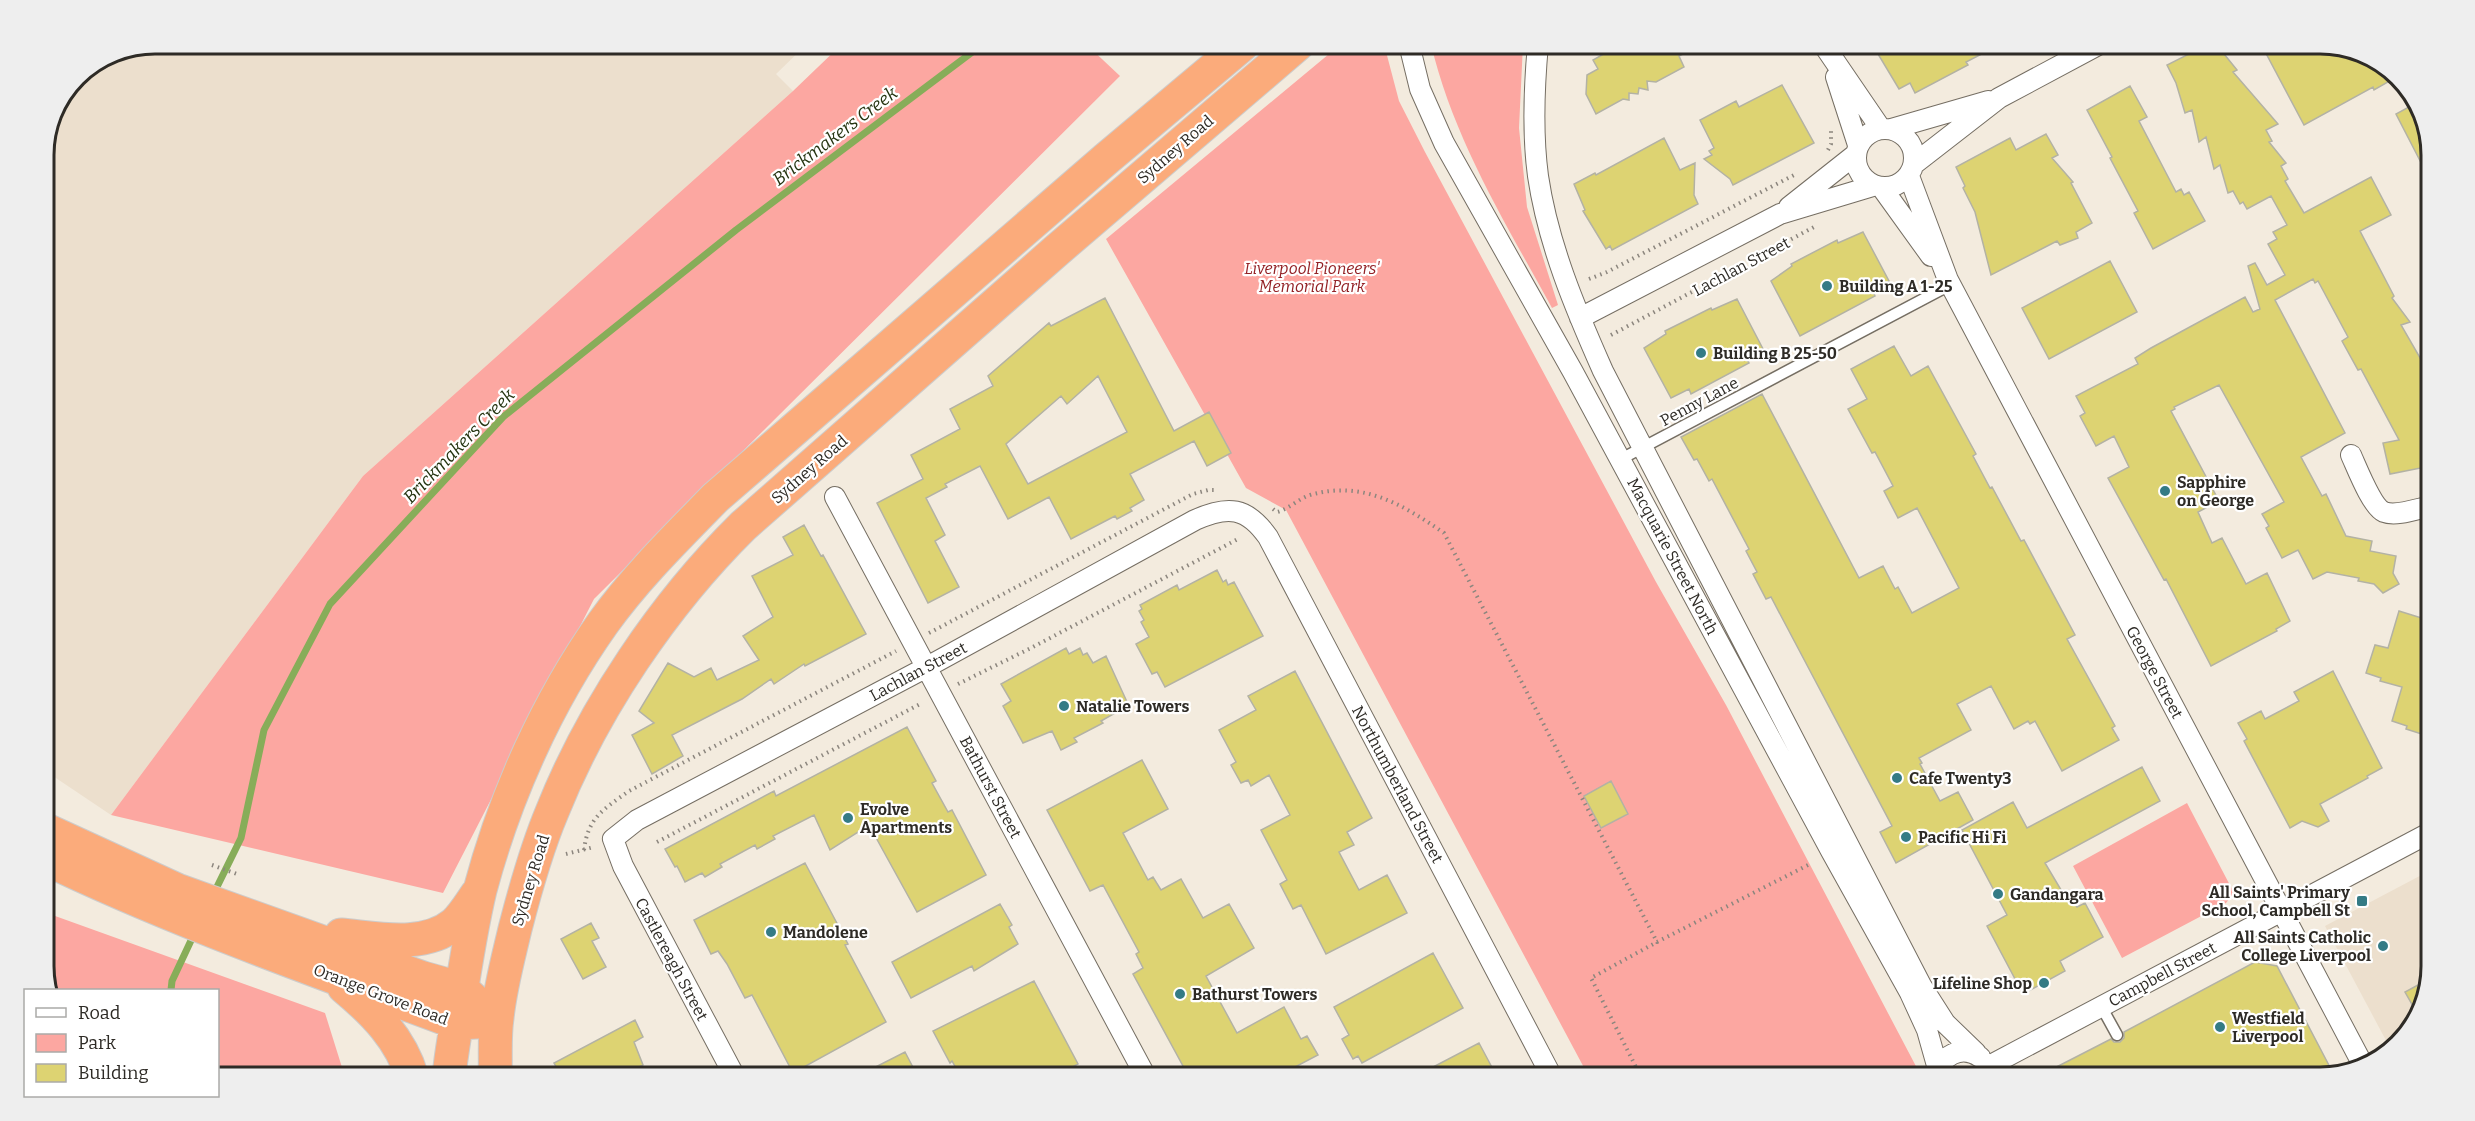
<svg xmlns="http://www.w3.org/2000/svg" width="2475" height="1121" font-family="Bitter,serif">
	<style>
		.built { fill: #ecdfcd }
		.green { fill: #fca7a1 }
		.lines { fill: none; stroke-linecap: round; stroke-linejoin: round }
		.stream { stroke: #87ad59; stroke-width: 7 }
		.building { fill: #ddd372; stroke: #b3b2a4; stroke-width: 1.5; fill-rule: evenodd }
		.service-casing { stroke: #756e63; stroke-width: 13 }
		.minor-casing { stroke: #756e63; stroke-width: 22 }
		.trunk-casing { stroke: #cdcccb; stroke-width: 35 }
		.path { stroke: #8c867e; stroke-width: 4; stroke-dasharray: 1.5 4.5; stroke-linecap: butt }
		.service { stroke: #fff; stroke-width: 10 }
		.minor { stroke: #fff; stroke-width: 20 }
		.trunk { stroke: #fbab7b; stroke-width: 33 }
		.poi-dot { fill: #347b85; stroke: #fff; stroke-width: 2 }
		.labels { text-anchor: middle; stroke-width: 4.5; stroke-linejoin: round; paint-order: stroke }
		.street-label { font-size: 16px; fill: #2e2b26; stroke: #fff }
		.park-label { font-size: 16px; font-style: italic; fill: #932125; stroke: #fff }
		.poi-label { font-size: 16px; font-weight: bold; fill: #2e2b26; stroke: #fff; text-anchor: start }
		.water-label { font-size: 18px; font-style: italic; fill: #243310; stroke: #fff }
		.rim { fill: none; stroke: #2e2b26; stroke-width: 3 }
	</style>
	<rect width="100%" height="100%" fill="#f3ebde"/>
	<path class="built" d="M155,44H807L776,74L793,91L363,476L111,815L44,770V148L76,76L113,52Z
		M2431,870V966L2423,1009L2390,1048L2325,926Z"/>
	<path class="green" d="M842,44H1086L1120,76L594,599L443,893L111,815L363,476L793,91Z
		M1341,44H1384L1399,101L1425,152L1656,582L1726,705L1919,1072L1908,1077H1589L1286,510L1246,488L1106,239Z
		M1431,44H1523L1519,128L1527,207L1558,305L1552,308C1506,224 1453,138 1431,44Z
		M2187,803L2234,893L2226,903L2122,958L2073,866Z
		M44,912L325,1013L345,1077H218V990H50L44,973Z"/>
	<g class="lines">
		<path class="stream" d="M213,895L241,838L264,730L330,604L503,417L736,230L983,44
			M171,990L172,981L195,932"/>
	</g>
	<path class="building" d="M1596,44H1702L1679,56L1684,67L1656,82L1647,81L1648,90L1639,88L1638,94L1629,93V100L1623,99L1596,114L1586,94L1587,75L1598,69L1593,60L1602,55Z
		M1872,44H2001L1966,62L1968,65L1915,93L1910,83L1899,89Z
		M2191,44H2216L2237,70L2233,72L2278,124L2266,130L2272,141L2269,142L2286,163L2281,166L2288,179L2285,181L2304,213L2371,177L2391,215L2360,231L2394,296L2392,298L2410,322L2401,325L2423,363L2431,359V466L2390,474L2383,443L2399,440L2361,369L2358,370L2342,341L2348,337L2318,281L2315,283L2313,279L2275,300L2345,433L2301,457L2322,496L2326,494L2346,536L2372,541L2370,551L2396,556L2393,573L2399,584L2383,593L2374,584L2358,581L2359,578L2327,572L2313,579L2298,550L2282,558L2266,528L2269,526L2262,514L2284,502L2219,385L2174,407L2175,409L2171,411L2219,501L2198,512L2212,543L2222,538L2246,584L2267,573L2290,621L2276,629L2277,631L2211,666L2166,579L2164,580L2108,478L2129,467L2114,436L2096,446L2080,416L2085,413L2076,396L2138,364L2135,358L2151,348L2245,297L2253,312L2260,309L2248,266L2255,263L2267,285L2285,275L2268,244L2277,239L2273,232L2287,225L2271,196L2247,209L2243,202L2240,204L2233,191L2228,193L2220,165L2214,169L2206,137L2199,142L2192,110L2185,113L2176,83L2167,65L2195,51Z
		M2261,44H2320L2363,52L2395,78L2374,90L2373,87L2304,125Z
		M1782,85L1814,143L1733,185L1730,179L1704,159L1712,155L1709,151L1714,148L1700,120L1736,101L1739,107Z
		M2130,86L2147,117L2139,121L2176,192L2181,189L2184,195L2189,192L2205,221L2153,249L2134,213L2138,211L2110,158L2112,157L2087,110Z
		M2416,103L2431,148V182L2396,114Z
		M2046,134L2058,155L2052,158L2073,182L2071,183L2092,223L2076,232L2078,238L2060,245L2057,241L1991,275L1975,212L1963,188L1965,186L1956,167L2010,138L2016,150Z
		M1664,138L1680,170L1695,163L1694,195L1698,204L1612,250L1610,246L1606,249L1583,211L1585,210L1574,184L1595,173L1596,175Z
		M1863,232L1889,281L1872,290L1875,296L1800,336L1771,281L1792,266L1791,264L1837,240L1838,243Z
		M2110,261L2137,312L2049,359L2022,308Z
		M1105,298L1174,431L1209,412L1231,453L1207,466L1194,441L1130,474L1144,500L1130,508L1132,511L1117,519L1115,516L1071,539L1049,497L1008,519L980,466L945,484L947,487L926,498L945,535L935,541L959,587L928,603L877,503L923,479L911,455L960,429L950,409L993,386L988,376L1049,323L1051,326ZM1098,376L1127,432L1028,484L1006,444L1061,396L1067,404Z
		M1737,299L1763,349L1746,358L1749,363L1691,394L1689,389L1671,398L1644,348L1666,334L1665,331L1711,308L1712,310Z
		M1894,346L1911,376L1928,366L1976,454L1973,456L1990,488L1992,487L2021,541L2024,540L2075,635L2067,639L2115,726L2112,728L2119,740L2062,771L2035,721L2030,724L2028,721L2014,729L1991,686L1957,704L1971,730L1919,758L1922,763L1920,764L1940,801L1958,792L1973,820L1896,863L1880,832L1892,826L1771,597L1766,599L1753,574L1757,572L1746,551L1749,549L1712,479L1709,481L1697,459L1694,460L1681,437L1762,394L1859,578L1883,566L1895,589L1898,587L1912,613L1959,588L1917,508L1898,518L1884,491L1893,486L1875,452L1872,453L1848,409L1867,399L1851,369Z
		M804,525L821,556L823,555L866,634L805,666L804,664L774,684L771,679L742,699L672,735L683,756L652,774L632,735L654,723L639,711L668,663L694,677L711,668L717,680L759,660L743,636L773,617L752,576L793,555L783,537Z
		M1217,570L1223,582L1226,580L1228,585L1234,582L1263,636L1165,687L1157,672L1152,674L1136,644L1149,637L1141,622L1144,620L1139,611L1142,609L1140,605L1177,585L1179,590Z
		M2399,611L2428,620L2424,633L2431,636V737L2406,729L2407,726L2392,721L2402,687L2380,681L2381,678L2366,673L2375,645L2388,648Z
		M1066,648L1069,654L1080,648L1083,655L1087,653L1093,663L1106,656L1128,704L1123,706L1124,708L1101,721L1103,723L1074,738L1077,742L1061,750L1052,731L1023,743L1003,706L1011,701L1001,684Z
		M1295,671L1372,818L1347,832L1354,845L1339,852L1359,890L1387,875L1407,913L1326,954L1301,905L1293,909L1280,884L1287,880L1261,830L1290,815L1269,775L1251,786L1248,780L1241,783L1231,765L1236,762L1219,730L1256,710L1248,696Z
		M2333,671L2382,768L2367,776L2368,778L2320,804L2329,821L2318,827L2302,821L2290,828L2244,741L2247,739L2238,723L2261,711L2265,719L2299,701L2294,692Z
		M907,727L936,781L932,783L948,812L952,810L986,875L917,912L869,825L830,850L814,815L773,836L775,839L757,849L755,845L720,864L722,867L705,877L702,873L685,882L677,866L675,867L665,849L774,791L776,796Z
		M1142,760L1168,809L1123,833L1148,880L1153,877L1161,890L1181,879L1203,918L1229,904L1254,948L1206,976L1237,1033L1284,1007L1301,1039L1307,1036L1318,1055L1276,1077H1189L1133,974L1143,968L1136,954L1139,952L1103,885L1090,891L1047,810Z
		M2142,767L2160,801L2045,863L2067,900L2071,898L2077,907L2085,903L2103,937L2060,961L2065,971L2023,994L1987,926L2007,915L1962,830L2013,802L2027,828Z
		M1611,781L1628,814L1601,828L1584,796Z
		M805,863L848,944L845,945L886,1022L793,1073L752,995L745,998L727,964L718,951L711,954L694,920Z
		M1000,904L1012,925L1009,927L1018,944L974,971L972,966L911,998L892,962Z
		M591,923L599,938L592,941L606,967L583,979L561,939Z
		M1433,953L1463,1008L1362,1063L1358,1056L1353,1059L1342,1039L1349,1035L1334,1007Z
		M2255,962L2277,966L2333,1073L2320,1077H2037L2111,1039L2114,1042H2120L2124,1038V1032Z
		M2429,979L2423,1009L2418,1015L2405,992Z
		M1034,981L1078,1064L1067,1070L1071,1077H961L952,1061L950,1063L933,1031Z
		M635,1020L643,1037L634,1042L643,1065L619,1077H562L554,1063Z
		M1479,1043L1495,1073L1485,1077H1414Z
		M905,1052L918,1077H856Z"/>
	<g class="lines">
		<defs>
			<path id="service" d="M1621,459L1950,285
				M2101,1006L2117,1035"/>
			<path id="minor" d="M1409,44L1420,89L1444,143L1573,372L1831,851L1910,993L1927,1030L1938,1069
				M1538,44C1534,88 1532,132 1538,176C1548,244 1575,308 1603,371L1922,987L1945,1023L1976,1053
				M1823,44L1881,129
				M1836,77L1858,145
				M1856 158a29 29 0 1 1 58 0a29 29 0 1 1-58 0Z
				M1891,129L1988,101
				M1914,164L1999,98L2100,44
				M1909,176L1948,280L2363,1065
				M1882,188L1931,256
				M1789,207L1856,154
				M1580,318L1780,214L1873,186
				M2351,455C2357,468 2372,507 2384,512C2397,517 2419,508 2431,506
				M835,497L1146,1077
				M1989,1066L2431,832
				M735,1077L623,866L613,839L637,820L927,667L1195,520C1228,505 1247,507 1268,537L1552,1077
				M1936,1077C1940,1056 1961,1044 1980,1057"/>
			<path id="trunk" d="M44,829L177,890L423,978L462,989L477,1003
				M44,858C177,922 318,971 457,1023L477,1022
				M341,935C376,938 424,949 454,924C463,916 470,904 477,894
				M344,987C374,1012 401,1039 412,1077
				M449,1077C451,1053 456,1030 459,1006C465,967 471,928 480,890C505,796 547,702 603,623C636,577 676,538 715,498L1106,159L1243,44
				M495,1077C496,1058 494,1038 497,1018C500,988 508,959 515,929C525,890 536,850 552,812C593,709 664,604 743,526L1056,251L1298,44"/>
		</defs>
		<use href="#service" class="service-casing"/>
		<use href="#minor" class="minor-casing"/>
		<use href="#trunk" class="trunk-casing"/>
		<path class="path" d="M1828,150L1831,144V131
			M1589,279L1607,272L1794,175
			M1611,335L1814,227
			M1273,509L1277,512C1289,509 1298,499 1310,495C1362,480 1402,504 1444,533L1657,942L1810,864
			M929,633L1193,494L1208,490H1217
			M958,684L1031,648L1238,539
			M657,842L922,703
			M584,850C588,817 604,809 629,791L896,651
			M566,854L594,847
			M212,865L240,875
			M1641,1077L1591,978L1657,942"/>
		<use href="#service" class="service"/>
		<use href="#minor" class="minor"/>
		<use href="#trunk" class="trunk"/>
	</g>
	<g class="poi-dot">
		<circle cx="1827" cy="286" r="6"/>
		<circle cx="1701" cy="353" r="6"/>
		<circle cx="2165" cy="491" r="6"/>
		<circle cx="1064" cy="706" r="6"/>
		<circle cx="1897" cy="778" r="6"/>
		<circle cx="848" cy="818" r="6"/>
		<circle cx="1906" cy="837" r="6"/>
		<circle cx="1998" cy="894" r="6"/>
		<rect x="2356" y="895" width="12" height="12" rx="3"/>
		<circle cx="771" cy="932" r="6"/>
		<circle cx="2383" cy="946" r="6"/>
		<circle cx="2044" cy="983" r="6"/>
		<circle cx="1180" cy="994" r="6"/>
		<circle cx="2220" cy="1027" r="6"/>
	</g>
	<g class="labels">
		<g class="street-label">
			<text transform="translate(1175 149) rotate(-41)" y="6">Sydney Road</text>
			<text transform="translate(1741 266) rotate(-28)" y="6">Lachlan Street</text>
			<text transform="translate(1699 401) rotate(-28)" y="6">Penny Lane</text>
			<text transform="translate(809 469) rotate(-41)" y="6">Sydney Road</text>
			<text transform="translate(1673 556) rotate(62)" y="6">Macquarie Street North</text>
			<text transform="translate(918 671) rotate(-28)" y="6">Lachlan Street</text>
			<text transform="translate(2155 672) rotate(62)" y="6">George Street</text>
			<text transform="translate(1398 784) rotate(62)" y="6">Northumberland Street</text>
			<text transform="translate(991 787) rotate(62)" y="6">Bathurst Street</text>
			<text transform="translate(530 880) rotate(-73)" y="6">Sydney Road</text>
			<text transform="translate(672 959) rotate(62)" y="6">Castlereagh Street</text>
			<text transform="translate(2162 974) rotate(-28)" y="6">Campbell Street</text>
			<text transform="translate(381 994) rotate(21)" y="6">Orange Grove Road</text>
		</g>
		<g class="park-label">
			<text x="1312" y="274">Liverpool Pioneers'<tspan x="1312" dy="18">Memorial Park</tspan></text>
		</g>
		<g class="poi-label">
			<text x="1839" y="292">Building A 1-25</text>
			<text x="1713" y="359">Building B 25-50</text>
			<text x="2177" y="488">Sapphire<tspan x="2177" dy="18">on George</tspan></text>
			<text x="1076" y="712">Natalie Towers</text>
			<text x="1909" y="784">Cafe Twenty3</text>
			<text x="860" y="815">Evolve<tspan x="860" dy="18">Apartments</tspan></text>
			<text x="1918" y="843">Pacific Hi Fi</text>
			<text x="2350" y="898" text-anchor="end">All Saints' Primary<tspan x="2350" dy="18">School, Campbell St</tspan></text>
			<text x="2010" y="900">Gandangara</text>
			<text x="783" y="938">Mandolene</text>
			<text x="2371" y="943" text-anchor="end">All Saints Catholic<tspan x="2371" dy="18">College Liverpool</tspan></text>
			<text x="2032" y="989" text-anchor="end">Lifeline Shop</text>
			<text x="1192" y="1000">Bathurst Towers</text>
			<text x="2232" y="1024">Westfield<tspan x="2232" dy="18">Liverpool</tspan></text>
		</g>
		<g class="water-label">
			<text transform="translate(835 136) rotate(-37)" y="6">Brickmakers Creek</text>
			<text transform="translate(459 446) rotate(-46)" y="6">Brickmakers Creek</text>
		</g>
	</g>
	<path d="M0 0H2475V1121H0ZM155 54H2320A101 101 0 0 1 2421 155V966A101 101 0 0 1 2320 1067H155A101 101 0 0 1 54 966V155A101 101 0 0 1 155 54Z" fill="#eee" fill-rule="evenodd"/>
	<path class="rim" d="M155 54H2320A101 101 0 0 1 2421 155V966A101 101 0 0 1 2320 1067H155A101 101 0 0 1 54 966V155A101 101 0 0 1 155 54Z"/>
	<rect x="24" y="989" width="195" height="108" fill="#ffffff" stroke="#abaaa8" stroke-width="1.5"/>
	<rect x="36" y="1008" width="30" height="9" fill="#ffffff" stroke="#abaaa8" stroke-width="1.5"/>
	<text x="78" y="1019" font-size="18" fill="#2e2b26">Road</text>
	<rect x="36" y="1034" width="30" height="18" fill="#fca7a1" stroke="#abaaa8" stroke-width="1.5"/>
	<text x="78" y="1049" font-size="18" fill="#2e2b26">Park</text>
	<rect x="36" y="1064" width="30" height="18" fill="#ddd372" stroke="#abaaa8" stroke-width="1.5"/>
	<text x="78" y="1079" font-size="18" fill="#2e2b26">Building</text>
</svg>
